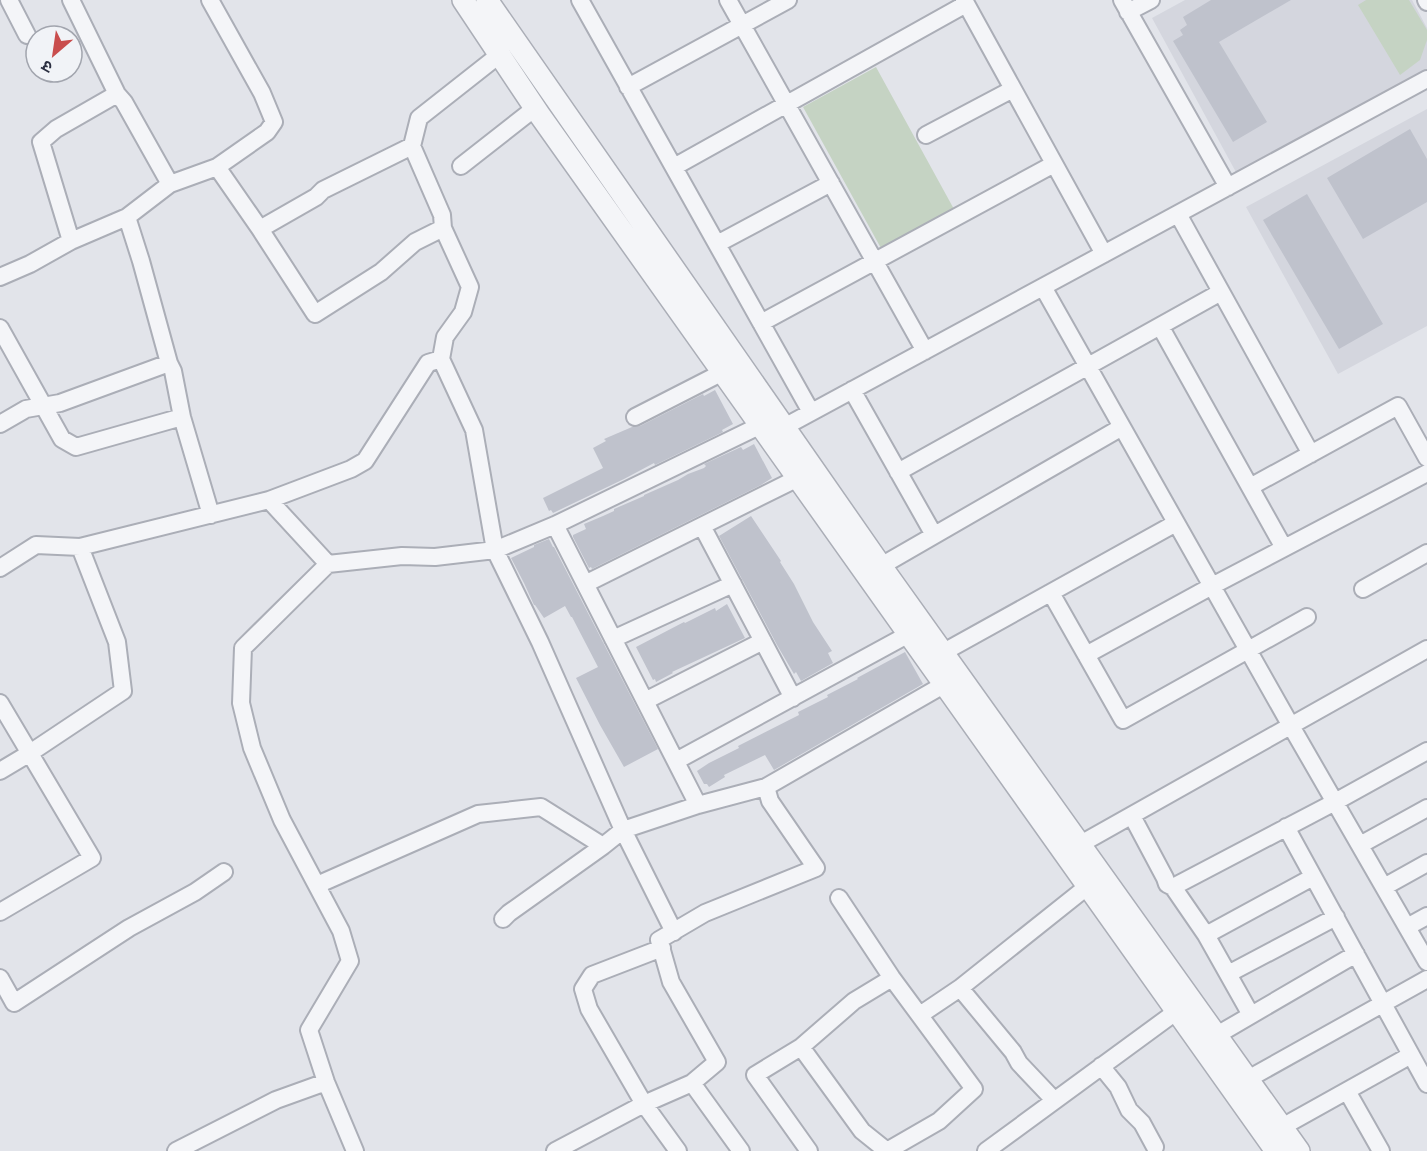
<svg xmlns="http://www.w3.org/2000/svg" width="1427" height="1151" font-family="'PT Sans Narrow','Noto Sans Devanagari',sans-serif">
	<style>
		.built { fill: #d4d6de }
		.green { fill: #c5d3c3 }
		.building { fill: #bfc2cc }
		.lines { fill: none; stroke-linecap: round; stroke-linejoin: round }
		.minor-casing { stroke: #abaeb7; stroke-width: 20 }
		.tertiary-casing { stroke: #abaeb7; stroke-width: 24 }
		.minor { stroke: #f4f5f8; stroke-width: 16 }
		.tertiary { stroke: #f4f5f8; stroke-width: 21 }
	</style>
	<rect width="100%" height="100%" fill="#e2e4ea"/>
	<path class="built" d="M1185,0H1412L1427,28V85L1243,185L1152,18Z
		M1427,109V326L1338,374L1246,207Z"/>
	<path class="green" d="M1366,0H1409L1427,30V40L1420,60L1400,75L1358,5Z
		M876,67L955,211L882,250L803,107Z"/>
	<path class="building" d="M1211,0H1291L1219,42L1267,122L1233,142L1173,41L1183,35L1180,30L1187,25L1183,17Z
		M1410,129L1427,159V202L1363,239L1327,178Z
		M1307,194L1383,324L1339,349L1263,220Z
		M715,390L733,424L722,430L723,432L655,465L654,463L624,479L553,513L551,510L549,511L543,498L603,468L593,448L606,441L604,439L632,427L640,426L703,394L704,396Z
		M754,444L772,478L761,485L592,569L591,567L589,568L573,537V535L586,529L584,524L603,516L614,511V509L644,496V495L678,480L688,474L704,468L706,466L704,464L741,447L743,450Z
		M751,516L781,561L780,562L794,584L813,622L832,651L828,653L833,663L801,681L796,672L794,674L777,645L719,536Z
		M549,539L553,547H554L658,749L624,767L600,725L576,678L598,667L572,617H571L565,606L544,618L535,605H534L524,583L511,558L534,547V545Z
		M727,604L745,638L672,672L673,673L656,682L655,679L653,680L636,647L684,622L685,623L715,608L716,611Z
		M905,652L923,684L774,770L765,755L724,775L725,777L709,787L707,784H704L697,771L709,763L739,748L738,746L799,715L798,712L828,697L827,695L858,679L857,678Z"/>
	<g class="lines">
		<defs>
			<path id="minor" d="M9,0L27,35
				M71,0L117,94L124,102L170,184
				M580,0L811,412
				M728,0L925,351
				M964,0L1104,254
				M1122,0L1228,187
				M1426,0L1427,2
				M1128,12L1151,0
				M499,55L419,118L412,146L442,215L443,228L470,287L463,312L445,337L441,359L474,430L495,550L540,642L623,830L674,932
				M628,87L788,0
				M926,135L1013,89
				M461,166L535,108
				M217,167L260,229L315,314L381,272L415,242L443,228
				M674,167L966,4
				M1178,214L1311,454
				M127,217L141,261L169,363L173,371L182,417L211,515
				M260,229L316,197L323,190L412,146
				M71,241L41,142L56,129L117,94
				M717,244L831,183
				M0,277L30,264L71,241L127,217L170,184L217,167L267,132L274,122L262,93L210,0
				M1043,287L1291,726L1427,962
				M761,323L1054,164
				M1160,326L1284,548
				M0,328L62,439L76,447L182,417
				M852,390L934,535
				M635,417L723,372
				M0,424L26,409L60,403L169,363
				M773,433L1427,79
				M898,472L1221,292
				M1250,487L1398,406L1427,458
				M269,500L328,564
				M555,525L698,805
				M702,526L793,698
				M80,547L269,500L351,469L365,461L428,363L441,359
				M881,566L1122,427
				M0,568L36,545L80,547L117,642L123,691L30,753L0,771
				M585,584L798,478
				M1363,589L1427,553
				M1051,593L1123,720L1307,617
				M613,639L733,584
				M1086,655L1212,586L1427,473
				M933,658L1176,523
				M645,701L763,641
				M0,703L92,858L0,912
				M676,761L909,634
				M1132,816L1165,878L1167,884L1173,887L1206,935L1251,1015
				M1286,827L1427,1084
				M1360,845L1427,808
				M1070,850L1427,649
				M317,885L478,814L541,807L603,846L623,830L698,805L766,787
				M1173,887L1335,802L1427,751
				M1384,887L1427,863
				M839,898L892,978L974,1089L939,1121L887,1151
				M503,919L509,913L603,846
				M1407,927L1427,916
				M1206,935L1313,877
				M662,948L592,975L583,989L589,1009L644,1104L678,1151
				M1228,974L1336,917
				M0,978L14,1003L129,928L195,892L224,872
				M960,988L1013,1052L1019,1063L1054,1100
				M920,1015L960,988L1088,886
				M1217,1035L1356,954
				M801,1047L862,1131L887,1151
				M1101,1066L1118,1087L1129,1110L1142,1123L1155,1147
				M1248,1079L1427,979
				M692,1083L741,1151
				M1347,1091L1381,1151
				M1282,1127L1411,1055
				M176,1151L276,1100L326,1082
				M355,1151L326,1082L309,1030L350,961L341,931L282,820L252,748L241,703L243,648L328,564L402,556L435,557L495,550L555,525L761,425
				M555,1151L644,1104L692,1083L717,1062L671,982L659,940L705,913L816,868L770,801L766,787L945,684
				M809,1151L755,1075L801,1047L854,1001L892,978
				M986,1151L1177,1011"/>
			<path id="tertiary" d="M463,0L539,114L1276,1151
				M487,0L881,566L1299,1151"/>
		</defs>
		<use href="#minor" class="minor-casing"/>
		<use href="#tertiary" class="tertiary-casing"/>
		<use href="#minor" class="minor"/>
		<use href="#tertiary" class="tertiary"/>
	</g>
	<g transform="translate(54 54) rotate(209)"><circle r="28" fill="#f1f3f7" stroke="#a2a5ae" stroke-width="1.5"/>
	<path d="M0-4.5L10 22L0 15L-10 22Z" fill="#c94d4d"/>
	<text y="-9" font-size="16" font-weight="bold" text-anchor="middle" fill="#2b2f41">उ</text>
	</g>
</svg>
